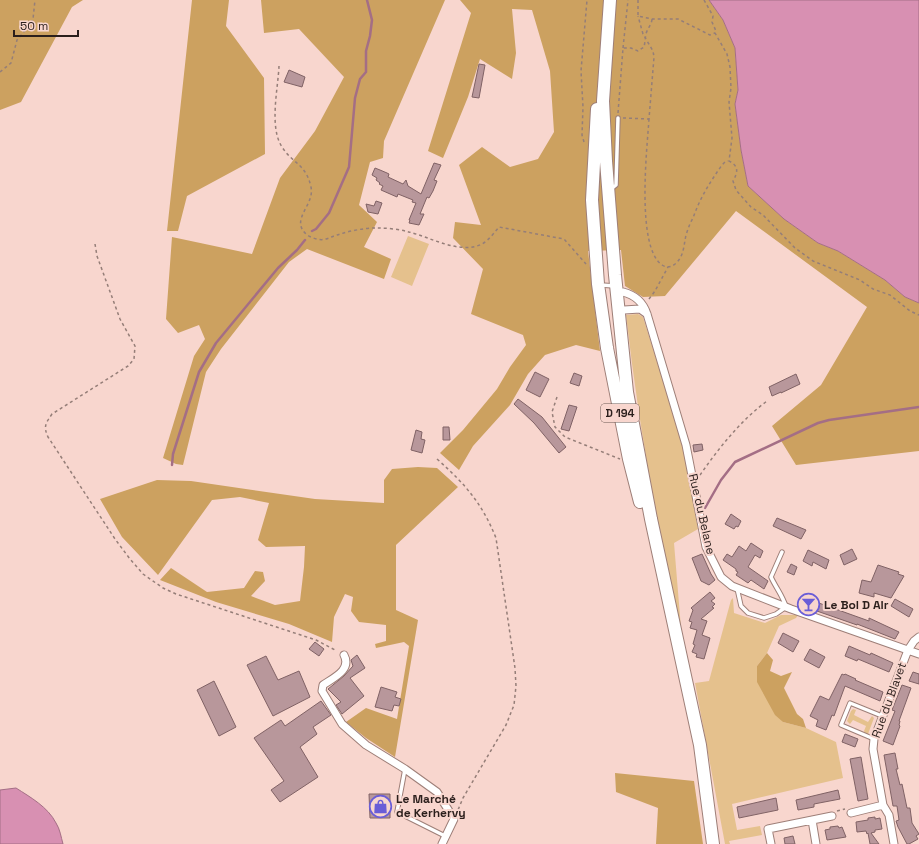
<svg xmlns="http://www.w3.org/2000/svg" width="919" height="844" font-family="'Space Grotesk',sans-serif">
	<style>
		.green { fill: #e5c18d }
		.forest { fill: #cca160 }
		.water { fill: #d890b2; stroke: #a46e85 }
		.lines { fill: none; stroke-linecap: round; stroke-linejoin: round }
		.stream { stroke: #a46e85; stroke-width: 2.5 }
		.building { fill: #b8979b; stroke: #806265 }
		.lane-casing { stroke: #9e7f78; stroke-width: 5.5 }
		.street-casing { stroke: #9e7f78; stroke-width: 9 }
		.primary-casing { stroke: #9e7f78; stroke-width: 14 }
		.path { stroke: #957e78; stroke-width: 1.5; stroke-dasharray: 3 3; stroke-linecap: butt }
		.lane { stroke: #fff; stroke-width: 3.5 }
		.street { stroke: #fff; stroke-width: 7 }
		.primary { stroke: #fff; stroke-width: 12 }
		.labels { text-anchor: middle; stroke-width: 4; stroke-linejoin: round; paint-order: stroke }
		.shield { fill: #f8d6ce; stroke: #685651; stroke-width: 1 }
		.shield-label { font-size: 11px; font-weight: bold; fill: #2b1f1c }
		.street-label { font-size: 12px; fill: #2b1f1c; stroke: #f8d6ce }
		.poi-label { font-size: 12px; font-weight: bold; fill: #2b1f1c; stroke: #f8d6ce; text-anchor: start }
	</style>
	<rect width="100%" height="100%" fill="#f8d6ce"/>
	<path class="green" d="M408,236L429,244L412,286L391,277Z
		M638,314L643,317L683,445L698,529L674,543L681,628C656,525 638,420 626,315Z
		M733,598L734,613L765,623L781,615H798L796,618L779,626L767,653L757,666L783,722L806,728L836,742L843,778L732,804L737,830L760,826L762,835L729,841L730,844H725L695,683L709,681L731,600Z
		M853,709L856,710L854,715L868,722L872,716L874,718L868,734H865L864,731L866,726L853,720L850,724L847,721L851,711Z"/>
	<path class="forest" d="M0,0H83L72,7L21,102L0,110Z
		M192,0H229L226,26L264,78L265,154L187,196L178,231H167Z
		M261,0H445L384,141L383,158L370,162L359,205L377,222L364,247L391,259L384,279L307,249L289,262L221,349L206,372L183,465L176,464L163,458L194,356L205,339L199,325L178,333L166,319L172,237L252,254L280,178L315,131L344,77L299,29L264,33Z
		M460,0H709L723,20L735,48L738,90L735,104L741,150L748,186L784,219L818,243L838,251L885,280L905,297L919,303V451L796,465L772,426L821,385L867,307L736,211L665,296L643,297L625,286L621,250L588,251L600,351L576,345L545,355L528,374L510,405L473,446L459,470L440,453L463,430L497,389L510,367L526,345L523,335L471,314L483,269L453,238L455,222L481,225L459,165L482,147L510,167L538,159L554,132L550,71L532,10L512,9L516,53L512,79L480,59L468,97L443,158L428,151L471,13Z
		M418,467L437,468L458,487L396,545V610L418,620L395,757L366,738L346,722L366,708L397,719L409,646L404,642L376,648L375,644L386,641V625L359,622L351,611L353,597L345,594L334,617L332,642L289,624L216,602L160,580L171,568L207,592L244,588L255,571L263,572L265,581L251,596L275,605L300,601L304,567L305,546L266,547L258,540L269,503L240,497L212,500L158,575L122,537L100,499L157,480L191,481L315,499L384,503V480L392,469Z
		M767,653L773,660L770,671L781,676L792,672L784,688L797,714L803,719L806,728L783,722L775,715L757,682V666Z
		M615,773L694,781L703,844H656L658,808L616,792Z"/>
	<path class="water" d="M709,0H919V303L905,297L885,280L838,251L818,243L784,219L748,186L741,150L735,104L738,90L735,48L723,20Z
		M16,788C30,797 48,807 56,823C60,829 61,837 63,844H0V790Z"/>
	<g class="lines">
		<path class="stream" d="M312,231L316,229L329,213L349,167L355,98L360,79L366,72V51L370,36L372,20L367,0
			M172,465L173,454L199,372L216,343L278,268L297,250L305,240
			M705,508L721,480L735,462L818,423L829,420L919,407"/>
	</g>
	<path class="building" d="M479,64L485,65L479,98L472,97Z
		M289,70L305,77L302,87L284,82Z
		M434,163L441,165L434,180L437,181L433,191L429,198L427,197L420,214H424L419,225L409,223L410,220H409L416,203L412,202L413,200L398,194L397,197L381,190L383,186L379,184L380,183L376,180L377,178L372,175L375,168L380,170L387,173L389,174L388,177L403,184L406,180L408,186L421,194Z
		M376,201L382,203L378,214L368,212L366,204L374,206Z
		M535,372L549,379L540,397L526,390Z
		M574,373L582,376L579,386L570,383Z
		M796,374L800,384L781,393V392L772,396L769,387Z
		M518,399L542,417L566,447L559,453L534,423L514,404Z
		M569,405L577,407L569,431L561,429Z
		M443,427H449L450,440H443Z
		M416,430L422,432L421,439L425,440L422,453L411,450Z
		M702,444L703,450L694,452L693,445Z
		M731,514L741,521L738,527L736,526L734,529L725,524Z
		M777,518L806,530L801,539L773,526Z
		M751,543L763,551L760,558L755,555L748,567L768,581L764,589L751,580L748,583L736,575L738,572L736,571V569L723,560L727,554L732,557L739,546L746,551Z
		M852,549L857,559L844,565L840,555Z
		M808,550L829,560L826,569L813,562L812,566L803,561Z
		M702,554L711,574L715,580L709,585L701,581L692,558Z
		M791,564L797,567L794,575L787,572Z
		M878,565L899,572L898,574L904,576L891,598L874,593V597L859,593L862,580L871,582Z
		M710,592L715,598L711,601L715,604L712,607L714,608L701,619L707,621L702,635L710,638L704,659L696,657L697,654L692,652L695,645L693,644L697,630L690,628L692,622L689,621L693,610L691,608Z
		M895,599L913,609L909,617L891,606Z
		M816,602L869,621V618L899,632L895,639L857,624V625L814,610Z
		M783,633L799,641L793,652L778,643Z
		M315,642L324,649L319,656L309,649Z
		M849,646L870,655L871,653L893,663L889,672L858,659L857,661L845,656Z
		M810,649L825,657L819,668L804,660Z
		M357,655L365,668L350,678L364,696L342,714L336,705L341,702L328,689L344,676L353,666L351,660Z
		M266,656L278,680L299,671L310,697L273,716L247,665Z
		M913,672L919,674V684L909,681Z
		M842,674L844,675L845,674L856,679L855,680L883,692L880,701L845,686L834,716L832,715L826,730L816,726L818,720L810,716L820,696L829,700Z
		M214,681L236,727L219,736L197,690Z
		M902,685L911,688L899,721H900L899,725L900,726L893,745L883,741L895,711L892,710Z
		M381,687L397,692L395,697L401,699L399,706L394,705L392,711L375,707Z
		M321,701L331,715L313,727L317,734L300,747L318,777L280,802L271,790L284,781L254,738L281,720L285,726Z
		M845,734L858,739L855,747L842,742Z
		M895,753L898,769H896L900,785L902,784L907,808H910L912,823L919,834L916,836L918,839L909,844H907L898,827L896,821L899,820L897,806H893L884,755Z
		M861,757L868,799L858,801L850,759Z
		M838,790L840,799L814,804V807L798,810L796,800Z
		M369,794H390V818H370Z
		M776,798L778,810L739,818L737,807Z
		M875,817V819L880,818L882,829L875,830V832L871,833L879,844H870L868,833L867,834L866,831L857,832L856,822L868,820V818Z
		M838,826L839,828L842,827L846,837L827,840L825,830L830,829V827Z
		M793,836L795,844H785L784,838Z"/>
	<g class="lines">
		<defs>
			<path id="lane" d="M611,189L616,185L618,118
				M601,285L615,286
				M737,588L741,606L748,613L764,618L776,614L786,607C783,596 776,588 771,577L782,552
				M874,739L841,725L850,703L882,716
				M405,769L397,812L445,836"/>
			<path id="street" d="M623,292C635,295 643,302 647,314L686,445L706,547L721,577L732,586L791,609L919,654
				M624,310L640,309L647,314
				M344,655C352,670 333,678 323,685L322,691L342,724L366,745L405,769L437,792L454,819L442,844
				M851,813L883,805
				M812,820L816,844
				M771,844L768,829L832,816
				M894,844L889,815L883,805L873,749L874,739L908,650L914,641L919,637"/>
			<path id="primary" d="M610,0L603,101L606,161L615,275L627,392L651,519L700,745L713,844
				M597,109L592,200L598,284L607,348L629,459L640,502"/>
		</defs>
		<use href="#lane" class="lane-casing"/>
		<use href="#street" class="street-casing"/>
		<use href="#primary" class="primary-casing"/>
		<path class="path" d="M638,0V16L652,19H678L710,35L715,33
			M704,0L713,16L712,22L716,31L715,33L727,54L730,67L731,88L729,102L732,138L729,161C739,166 738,172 733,181L736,190L751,207L763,215L795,248L813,261L860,280L873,289L890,295L910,311L919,315
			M623,48L628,0
			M279,66C278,89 269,127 282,147C293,164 306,164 311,187C315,205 290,219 306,234C311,238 320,241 326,239C330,238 333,236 337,235C349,231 364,228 376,228C386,228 399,229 409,232C430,237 460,255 482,244C489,240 494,233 499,227L564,239L586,264
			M0,72L11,63L17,40L22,34L30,25L33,19L35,0
			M618,113L623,48H631L638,51L644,47C645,43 645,39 646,34C647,29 652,24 652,19
			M623,118L649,119L654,57L653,51L643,34L638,16
			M649,119C647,149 636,247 662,265C668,269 674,266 678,261C684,254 684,244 686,235C688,229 690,223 693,218C700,198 710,182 722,165L725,162L728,161
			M584,142L582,135L583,107L581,71L587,0
			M95,244L97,256L120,319L135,346L134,359L128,366L52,414C46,423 43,426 48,437L115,539L130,559L143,574L163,588L176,594L316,640L337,651
			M649,299L655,291L668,267
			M557,397L552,412L555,427L565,437L620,459
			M437,459C465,484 482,503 496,538L515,668L516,686L514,705L506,725L463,798L458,810
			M700,475C719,448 740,421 767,401
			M837,811L845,809"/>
		<use href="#lane" class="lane"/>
		<use href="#street" class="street"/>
		<use href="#primary" class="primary"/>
	</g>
	<defs>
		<symbol id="bar-ring" viewBox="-11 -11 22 22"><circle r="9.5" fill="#f8d6ce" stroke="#6a5dd7" stroke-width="1.5"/><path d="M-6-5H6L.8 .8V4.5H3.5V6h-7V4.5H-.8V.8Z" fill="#6a5dd7"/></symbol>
		<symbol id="shop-ring" viewBox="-11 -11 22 22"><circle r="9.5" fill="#f8d6ce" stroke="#6a5dd7" stroke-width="1.5"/><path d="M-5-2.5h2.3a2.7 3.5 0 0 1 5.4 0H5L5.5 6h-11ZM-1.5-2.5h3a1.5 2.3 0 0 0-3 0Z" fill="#6a5dd7"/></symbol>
	</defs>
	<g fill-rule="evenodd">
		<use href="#bar-ring" x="796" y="592" width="25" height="25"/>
		<use href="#shop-ring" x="368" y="794" width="25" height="25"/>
	</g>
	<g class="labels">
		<rect class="shield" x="601" y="404" width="38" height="18" rx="3"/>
		<g class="shield-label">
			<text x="620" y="417">D 194</text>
		</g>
		<g class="street-label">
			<text transform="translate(702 514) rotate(77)" y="4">Rue du Belane</text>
			<text transform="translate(889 700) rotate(-70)" y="4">Rue du Blavet</text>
		</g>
		<g class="poi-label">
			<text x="824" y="609">Le Bol D Air</text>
			<text x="396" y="803">Le Marché<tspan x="396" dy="14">de Kerhervy</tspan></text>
		</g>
	</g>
	<path d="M14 30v6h64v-6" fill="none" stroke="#2b1f1c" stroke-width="2"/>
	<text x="20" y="30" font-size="12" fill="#2b1f1c" stroke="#f8d6ce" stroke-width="3" paint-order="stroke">50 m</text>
</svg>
